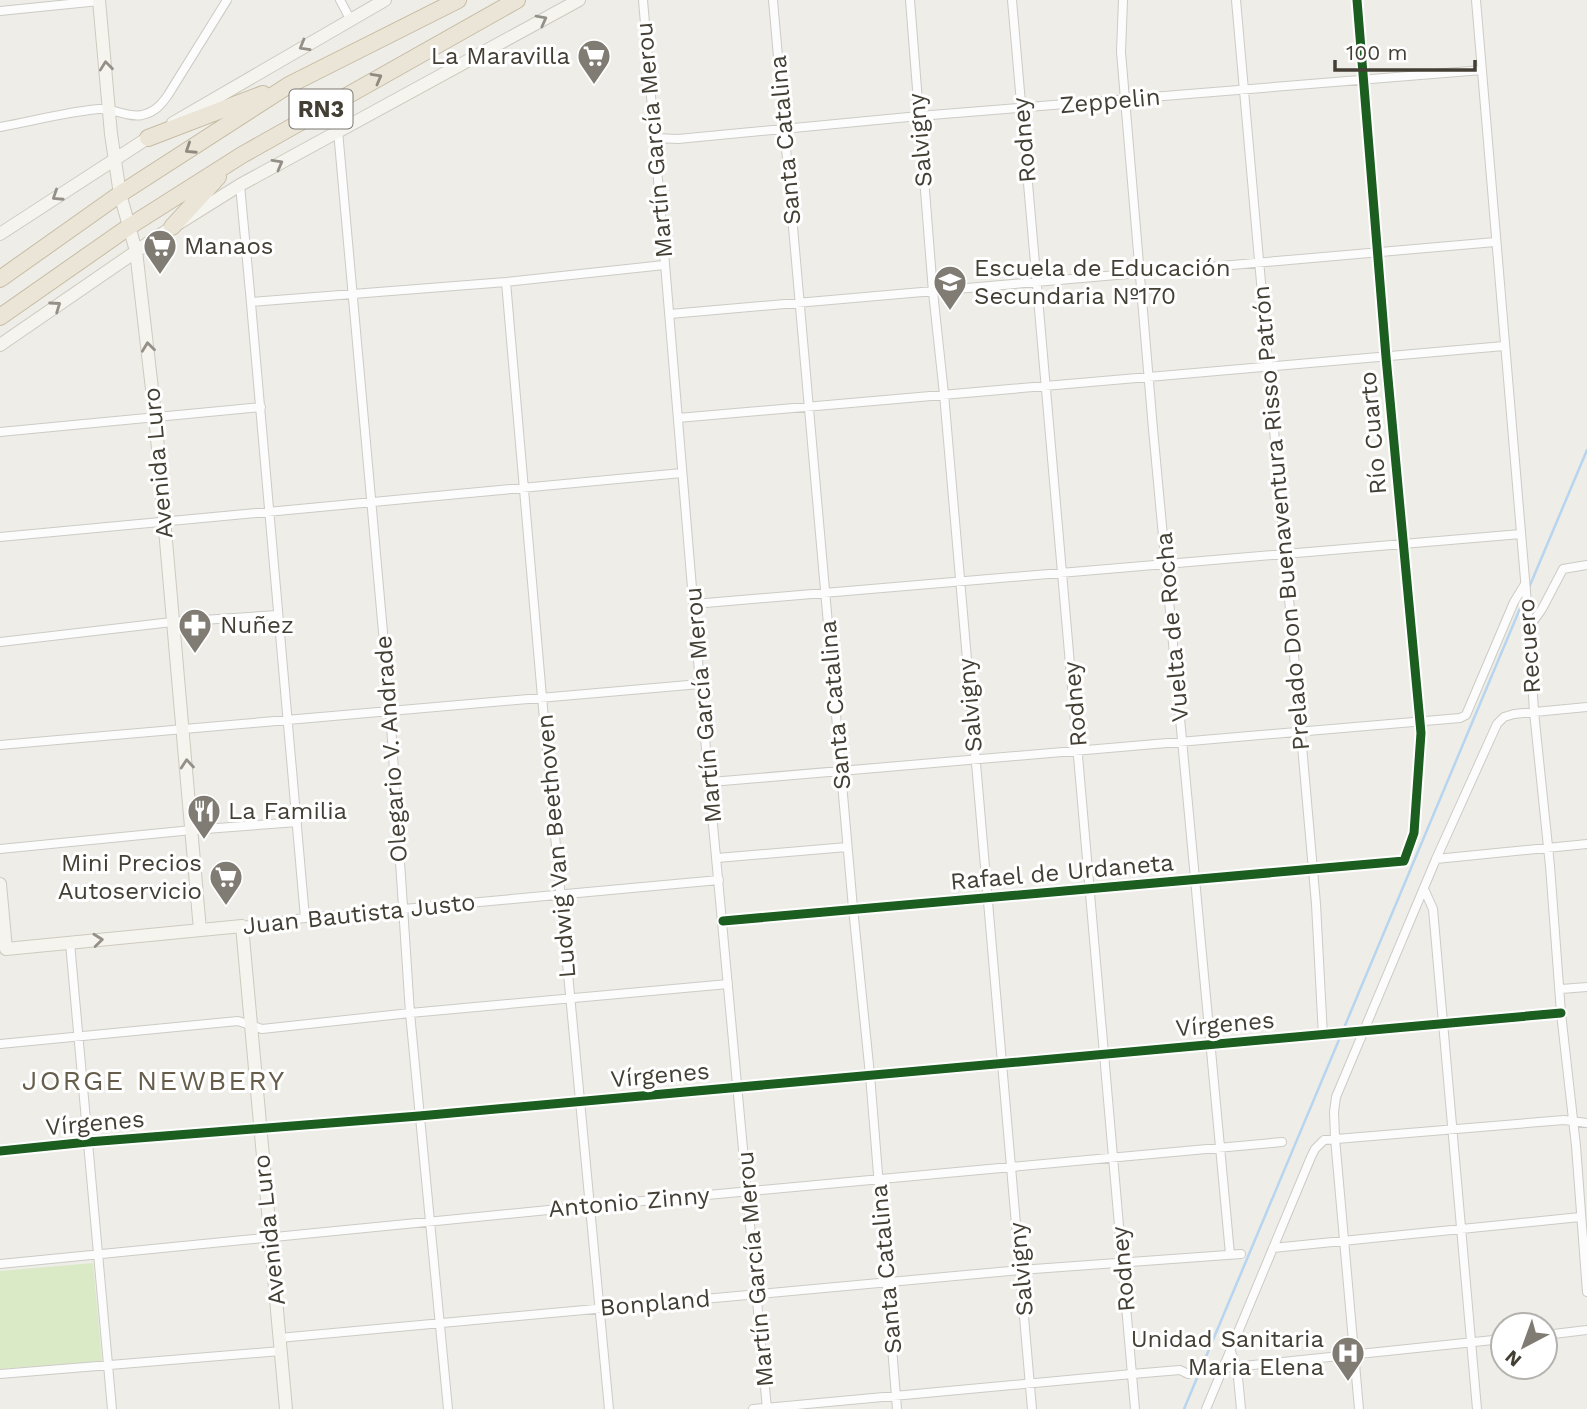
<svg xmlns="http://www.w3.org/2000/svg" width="1587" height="1409" font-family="'Work Sans',sans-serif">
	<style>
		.green { fill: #daeac7 }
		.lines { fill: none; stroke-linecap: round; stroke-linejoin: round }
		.stream { stroke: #b7d5ee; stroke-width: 2.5 }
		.street-casing { stroke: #cccbc5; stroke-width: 10 }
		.secondary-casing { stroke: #cecabf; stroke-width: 14 }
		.highway-casing { stroke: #c6bca3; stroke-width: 18 }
		.street { stroke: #fcfcfc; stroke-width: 8 }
		.secondary { stroke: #f6f4ee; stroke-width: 12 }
		.highway { stroke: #ebe5d8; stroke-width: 16 }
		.cycleway-casing { stroke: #fff; stroke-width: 13 }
		.cycleway { stroke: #1b5e20; stroke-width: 9 }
		.oneway { stroke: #949088 }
		.oneway2 { stroke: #8f8a7e }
		.labels { text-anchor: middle; stroke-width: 6; stroke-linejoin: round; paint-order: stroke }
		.shield { fill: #fff; stroke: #7c7971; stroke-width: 2 }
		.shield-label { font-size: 23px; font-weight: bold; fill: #443f34 }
		.poi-label { font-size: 24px; fill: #443f34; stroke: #fff; text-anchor: start }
		.street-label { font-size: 24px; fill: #443f34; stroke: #fff }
		.quarter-label { font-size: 28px; letter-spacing: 2px; fill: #675d4b; stroke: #fff }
	</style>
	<rect width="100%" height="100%" fill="#eeede8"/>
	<path class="green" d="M93,1263L102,1361L0,1369V1271Z"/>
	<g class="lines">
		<path class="stream" d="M1528,590L1587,450
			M1184,1409L1524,599"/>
		<defs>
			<path id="street" d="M340,0L350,19
				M643,0L700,684L767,1409
				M773,0L853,908L870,1075L897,1409
				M910,0L933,292L944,394L1032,1409
				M1012,0L1135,1409
				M1123,0L1121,52L1153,429L1230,1254
				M1236,0L1316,904L1323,1036
				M1476,0L1529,627L1534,712L1550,866L1561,1013L1576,1146L1587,1292
				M0,11L99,1
				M0,127C33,121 66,112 99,109C114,108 127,118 142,115C155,112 161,105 168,95L227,0
				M338,131L390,710L410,1013L448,1409
				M655,138L678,139L919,116L1482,70
				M240,185C263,429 284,673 305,918
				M506,282L542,697L609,1409
				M251,302L506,282L664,265
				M670,314L1495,242
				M678,418L1504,346
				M0,432L261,407
				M0,537L682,473
				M694,604L1521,534
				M1529,627L1542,609L1563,569L1587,565
				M0,642L172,622L277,615
				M0,745L700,684
				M711,782L1460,718L1466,715L1514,602L1525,584
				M0,849L192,830L297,822
				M717,858L847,847
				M1436,859L1587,844
				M1424,889L1433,909L1477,1409
				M723,921L1404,861L1414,833L1421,733L1386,357L1357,0
				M242,926L305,918L719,880
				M70,943L112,1409
				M1561,989L1587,987
				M0,1044L238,1021L262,1029L410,1013L728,984
				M0,1151L88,1142L419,1116L1561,1013
				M1273,1248L1580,1217
				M0,1264L589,1206L1282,1142
				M1545,1335L1587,1330
				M279,1338L1020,1270L1241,1254
				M1231,1352L1237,1367L1241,1409
				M1224,1368L1503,1339
				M0,1374L281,1351
				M753,1409L1132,1374L1180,1370L1188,1374
				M1206,1409L1311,1157L1315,1149L1324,1140L1564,1120L1587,1123
				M1359,1409L1335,1138L1334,1112L1336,1097L1436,859L1497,724L1504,717L1514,714L1587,707"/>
			<path id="secondary" d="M99,0L111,134L120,194L136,251L155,415L200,930
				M173,123L385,0
				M0,234L154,134
				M0,345L160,235L240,185L579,0
				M0,884L6,949L242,926L286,1409"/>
			<path id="highway" d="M148,138L263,94
				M172,227L218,177
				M0,279L120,194L289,85L458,0
				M0,317L130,226L242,155L517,0"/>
		</defs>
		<use href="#street" class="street-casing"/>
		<use href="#secondary" class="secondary-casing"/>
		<use href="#highway" class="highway-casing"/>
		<use href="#street" class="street"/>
		<use href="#secondary" class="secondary"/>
		<use href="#highway" class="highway"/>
		<defs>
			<path id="cycleway" d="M723,921L1404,861L1414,833L1421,733L1386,357L1357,0
				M0,1151L88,1142L419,1116L1561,1013"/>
		</defs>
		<use href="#cycleway" class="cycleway-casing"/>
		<use href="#cycleway" class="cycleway"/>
	</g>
	<defs><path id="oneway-chevron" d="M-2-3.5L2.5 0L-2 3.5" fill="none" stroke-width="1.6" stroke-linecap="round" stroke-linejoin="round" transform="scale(1.75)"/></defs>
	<g class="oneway">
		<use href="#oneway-chevron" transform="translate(542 20) rotate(-28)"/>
		<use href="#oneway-chevron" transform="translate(304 46) rotate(150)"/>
		<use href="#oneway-chevron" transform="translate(106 66) rotate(-96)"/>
		<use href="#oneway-chevron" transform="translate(278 164) rotate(-29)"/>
		<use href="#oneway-chevron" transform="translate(57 196) rotate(147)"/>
		<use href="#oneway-chevron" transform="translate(56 306) rotate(-35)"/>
		<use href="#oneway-chevron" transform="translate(148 347) rotate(-97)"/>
		<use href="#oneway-chevron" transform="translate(187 764) rotate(-95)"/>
		<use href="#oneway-chevron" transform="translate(98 940) rotate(-6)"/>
	</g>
	<g class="oneway2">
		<use href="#oneway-chevron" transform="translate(377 78) rotate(-29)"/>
		<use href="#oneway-chevron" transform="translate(190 149) rotate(147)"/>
	</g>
	<defs>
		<symbol id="supermarket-pin" viewBox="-11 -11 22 30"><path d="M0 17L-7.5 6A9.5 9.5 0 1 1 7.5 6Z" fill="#807c73" stroke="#fff"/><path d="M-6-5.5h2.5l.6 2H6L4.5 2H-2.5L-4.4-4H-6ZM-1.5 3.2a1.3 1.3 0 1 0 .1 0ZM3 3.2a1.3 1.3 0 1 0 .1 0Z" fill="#fff"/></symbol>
		<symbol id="school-pin" viewBox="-11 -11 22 30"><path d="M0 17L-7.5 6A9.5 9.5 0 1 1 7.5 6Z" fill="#807c73" stroke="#fff"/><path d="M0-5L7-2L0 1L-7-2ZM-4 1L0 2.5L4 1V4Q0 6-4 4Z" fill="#fff"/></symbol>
		<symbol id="pharmacy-pin" viewBox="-11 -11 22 30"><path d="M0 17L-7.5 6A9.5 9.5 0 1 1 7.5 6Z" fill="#807c73" stroke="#fff"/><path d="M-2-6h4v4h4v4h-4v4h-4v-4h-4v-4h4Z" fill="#fff"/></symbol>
		<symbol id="restaurant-pin" viewBox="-11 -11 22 30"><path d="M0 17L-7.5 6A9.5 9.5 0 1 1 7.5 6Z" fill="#807c73" stroke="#fff"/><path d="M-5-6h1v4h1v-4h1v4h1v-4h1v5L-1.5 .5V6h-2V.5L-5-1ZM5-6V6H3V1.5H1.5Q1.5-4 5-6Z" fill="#fff"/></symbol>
		<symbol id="hospital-pin" viewBox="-11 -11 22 30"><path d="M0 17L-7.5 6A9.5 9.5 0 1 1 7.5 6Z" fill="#807c73" stroke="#fff"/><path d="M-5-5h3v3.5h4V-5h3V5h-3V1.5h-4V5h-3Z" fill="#fff"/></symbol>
	</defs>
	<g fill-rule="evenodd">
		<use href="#supermarket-pin" x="575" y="37" width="38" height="52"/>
		<use href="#supermarket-pin" x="141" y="227" width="38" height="52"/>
		<use href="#school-pin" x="931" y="263" width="38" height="52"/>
		<use href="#pharmacy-pin" x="176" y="606" width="38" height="52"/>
		<use href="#restaurant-pin" x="185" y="792" width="38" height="52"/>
		<use href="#supermarket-pin" x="207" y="858" width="38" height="52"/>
		<use href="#hospital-pin" x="1329" y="1334" width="38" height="52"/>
	</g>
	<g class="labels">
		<rect class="shield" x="289.5" y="89.5" width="63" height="39" rx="5"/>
		<g class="shield-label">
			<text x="321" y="117">RN3</text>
		</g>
		<g class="poi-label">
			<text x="570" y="64" text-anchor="end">La Maravilla</text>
			<text x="184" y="254">Manaos</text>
			<text x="974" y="276">Escuela de Educación<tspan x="974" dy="28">Secundaria Nº170</tspan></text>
			<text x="220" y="633">Nuñez</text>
			<text x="228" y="819">La Familia</text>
			<text x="202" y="871" text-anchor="end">Mini Precios<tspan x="202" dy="28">Autoservicio</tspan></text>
			<text x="1324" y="1347" text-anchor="end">Unidad Sanitaria<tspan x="1324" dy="28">Maria Elena</tspan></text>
		</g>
		<g class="street-label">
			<text transform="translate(1110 101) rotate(-5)" y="8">Zeppelin</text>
			<text transform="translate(654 140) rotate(-95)" y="8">Martín García Merou</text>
			<text transform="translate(785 140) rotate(-95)" y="8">Santa Catalina</text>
			<text transform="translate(920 140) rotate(-95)" y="8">Salvigny</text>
			<text transform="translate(1024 140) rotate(-95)" y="8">Rodney</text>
			<text transform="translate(1373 433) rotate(-95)" y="8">Río Cuarto</text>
			<text transform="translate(158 463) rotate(-95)" y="8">Avenida Luro</text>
			<text transform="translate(1281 518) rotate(-95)" y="8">Prelado Don Buenaventura Risso Patrón</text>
			<text transform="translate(1172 627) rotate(-95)" y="8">Vuelta de Rocha</text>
			<text transform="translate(1529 646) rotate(-94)" y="8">Recuero</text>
			<text transform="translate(1075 704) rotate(-95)" y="8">Rodney</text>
			<text transform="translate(703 705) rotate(-95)" y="8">Martín García Merou</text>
			<text transform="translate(835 705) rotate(-95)" y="8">Santa Catalina</text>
			<text transform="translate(970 705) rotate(-95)" y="8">Salvigny</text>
			<text transform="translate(391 749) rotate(-94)" y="8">Olegario V. Andrade</text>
			<text transform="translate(556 846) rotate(-95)" y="8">Ludwig Van Beethoven</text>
			<text transform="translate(1062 872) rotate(-5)" y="8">Rafael de Urdaneta</text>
			<text transform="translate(359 914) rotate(-6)" y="8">Juan Bautista Justo</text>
			<text transform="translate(1225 1024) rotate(-5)" y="8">Vírgenes</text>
			<text transform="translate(660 1075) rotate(-5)" y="8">Vírgenes</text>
			<text transform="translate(95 1123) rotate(-5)" y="8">Vírgenes</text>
			<text transform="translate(629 1202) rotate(-5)" y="8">Antonio Zinny</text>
			<text transform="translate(269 1230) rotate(-96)" y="8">Avenida Luro</text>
			<text transform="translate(755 1269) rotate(-95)" y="8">Martín García Merou</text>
			<text transform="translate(886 1269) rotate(-95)" y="8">Santa Catalina</text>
			<text transform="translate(1021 1269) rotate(-95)" y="8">Salvigny</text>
			<text transform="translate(1123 1269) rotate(-95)" y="8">Rodney</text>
			<text transform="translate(655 1303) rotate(-5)" y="8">Bonpland</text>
		</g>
		<g class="quarter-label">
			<text x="154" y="1090">JORGE NEWBERY</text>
		</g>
	</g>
	<g transform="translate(1524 1346) rotate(221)"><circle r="33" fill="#ffffff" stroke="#b4b2ae" stroke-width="2"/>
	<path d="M0-5L12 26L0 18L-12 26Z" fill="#807c73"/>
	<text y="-10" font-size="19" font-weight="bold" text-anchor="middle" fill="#443f34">N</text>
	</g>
	<path d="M1335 60v10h140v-10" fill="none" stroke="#443f34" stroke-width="3.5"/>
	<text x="1346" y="60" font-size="21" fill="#443f34" stroke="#ffffff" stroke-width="5" paint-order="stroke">100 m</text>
</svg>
